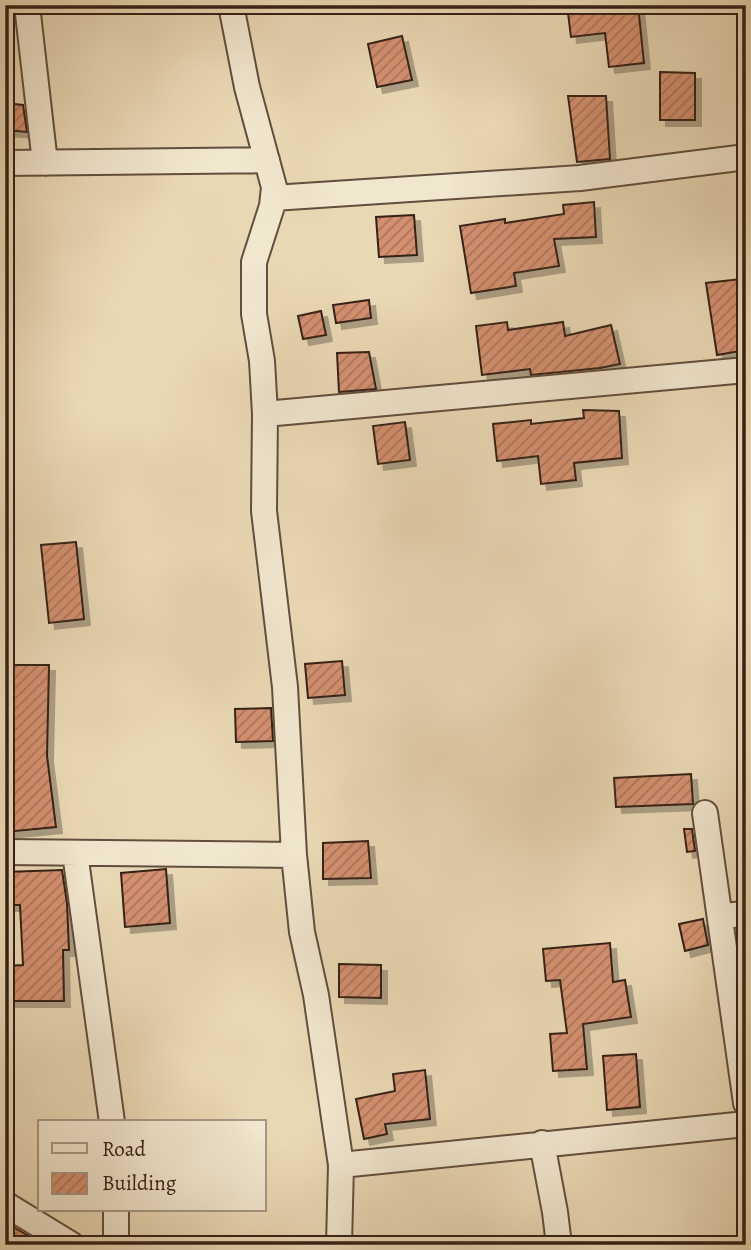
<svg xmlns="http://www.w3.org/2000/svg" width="751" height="1250" font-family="Alegreya,serif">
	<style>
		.building { fill: url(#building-hatch); stroke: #352017; stroke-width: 2; filter: url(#shadow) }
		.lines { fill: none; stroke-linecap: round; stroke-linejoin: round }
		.minor-casing { stroke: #624e3e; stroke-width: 28 }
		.minor { stroke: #f1e6ce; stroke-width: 24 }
	</style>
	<defs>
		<pattern id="building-hatch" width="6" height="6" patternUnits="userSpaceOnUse" patternTransform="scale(1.75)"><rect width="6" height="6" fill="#d49070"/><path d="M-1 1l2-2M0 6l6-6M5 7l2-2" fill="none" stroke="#ad755b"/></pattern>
		<filter id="shadow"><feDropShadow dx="6" dy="6" stdDeviation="0" flood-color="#0004"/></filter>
	</defs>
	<rect width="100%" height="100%" fill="#e9d8b4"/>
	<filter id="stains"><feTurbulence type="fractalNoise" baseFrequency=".00286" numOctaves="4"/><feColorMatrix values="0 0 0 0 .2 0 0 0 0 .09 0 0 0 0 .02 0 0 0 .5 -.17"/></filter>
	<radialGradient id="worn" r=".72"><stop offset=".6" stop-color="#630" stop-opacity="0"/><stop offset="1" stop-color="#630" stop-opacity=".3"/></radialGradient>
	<path class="building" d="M567,5H638L644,63L609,67L605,33L571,37Z
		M402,36L412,80L377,87L368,44Z
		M660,72L695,73V120H660Z
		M568,96H606L610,159L577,162Z
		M5,103L23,105L27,132L5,130Z
		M594,202L596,237L554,239L559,266L514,273L516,286L471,293L460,226L505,219V223L564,214L563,205Z
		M414,215L417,255L379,257L376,217Z
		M741,279L746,318V350L717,355L706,283Z
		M369,300L371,318L336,323L333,305Z
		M321,311L326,335L303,339L298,316Z
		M507,322L508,330L563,322L565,336L611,325L620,364L600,368L531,375L530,369L482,375L476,326Z
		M369,352L376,389L339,392L337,353Z
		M583,410L619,411L622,458L574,463L576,480L541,484L538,456L497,461L493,424L531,420V424L584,418Z
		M405,422L410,460L378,464L373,426Z
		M76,542L84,619L49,623L41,545Z
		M342,661L345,695L308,698L305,664Z
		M12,665H49L47,756L56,827L5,832V714H11Z
		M271,708L273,741L236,742L235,709Z
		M691,774L693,804L616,807L614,778Z
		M684,829H692L695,851L687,852Z
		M368,841L371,878L323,879V843Z
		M166,869L170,923L125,927L121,873Z
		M62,870L67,903L69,950H63L64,1001H9V966L23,965L20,905H5V872Z
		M703,919L708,945L685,951L679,924Z
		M610,943L613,982L625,980L631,1017L583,1024L587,1069L553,1071L550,1034L567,1033L560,980L546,981L543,949Z
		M339,964L381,965V998L339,997Z
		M636,1054L640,1107L607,1110L603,1056Z
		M425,1070L430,1119L385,1124L387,1134L364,1139L356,1099L395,1091L393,1074Z
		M10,1225L37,1241L35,1245H5V1232Z"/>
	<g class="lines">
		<defs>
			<path id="minor" d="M27,5L45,163
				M231,5L247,87L274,187L272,206L254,262V314L262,361L265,414L264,511L285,687L294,855L302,932L316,995L341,1165L339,1245
				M5,163L267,160
				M273,198L580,178L746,157
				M265,414L746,370
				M705,813L746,1103
				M5,852L294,855
				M75,853L112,1122
				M721,916L746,914
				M542,1143L555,1212L559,1245
				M341,1165L746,1124
				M5,1204L72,1245
				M116,1245V1210"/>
		</defs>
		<use href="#minor" class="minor-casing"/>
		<use href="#minor" class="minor"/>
	</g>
	<rect width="751" height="1250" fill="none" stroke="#e9d8b4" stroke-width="28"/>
	<rect x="7" y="7" width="737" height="1236" fill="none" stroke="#352017" stroke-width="3.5"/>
	<rect x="14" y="14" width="723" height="1222" fill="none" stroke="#352017" stroke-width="2"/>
	<rect x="38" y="1120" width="228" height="91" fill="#f1e6ce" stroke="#a69785" stroke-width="2"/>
	<rect x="52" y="1143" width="35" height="10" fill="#f1e6ce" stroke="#a69785" stroke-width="2"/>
	<text x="102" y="1156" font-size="21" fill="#352017">Road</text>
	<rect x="52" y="1173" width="35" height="21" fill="url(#building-hatch)" stroke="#a69785" stroke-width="2"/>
	<text x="102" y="1190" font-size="21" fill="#352017">Building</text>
	<rect width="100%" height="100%" filter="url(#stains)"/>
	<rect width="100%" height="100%" fill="url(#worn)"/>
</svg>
